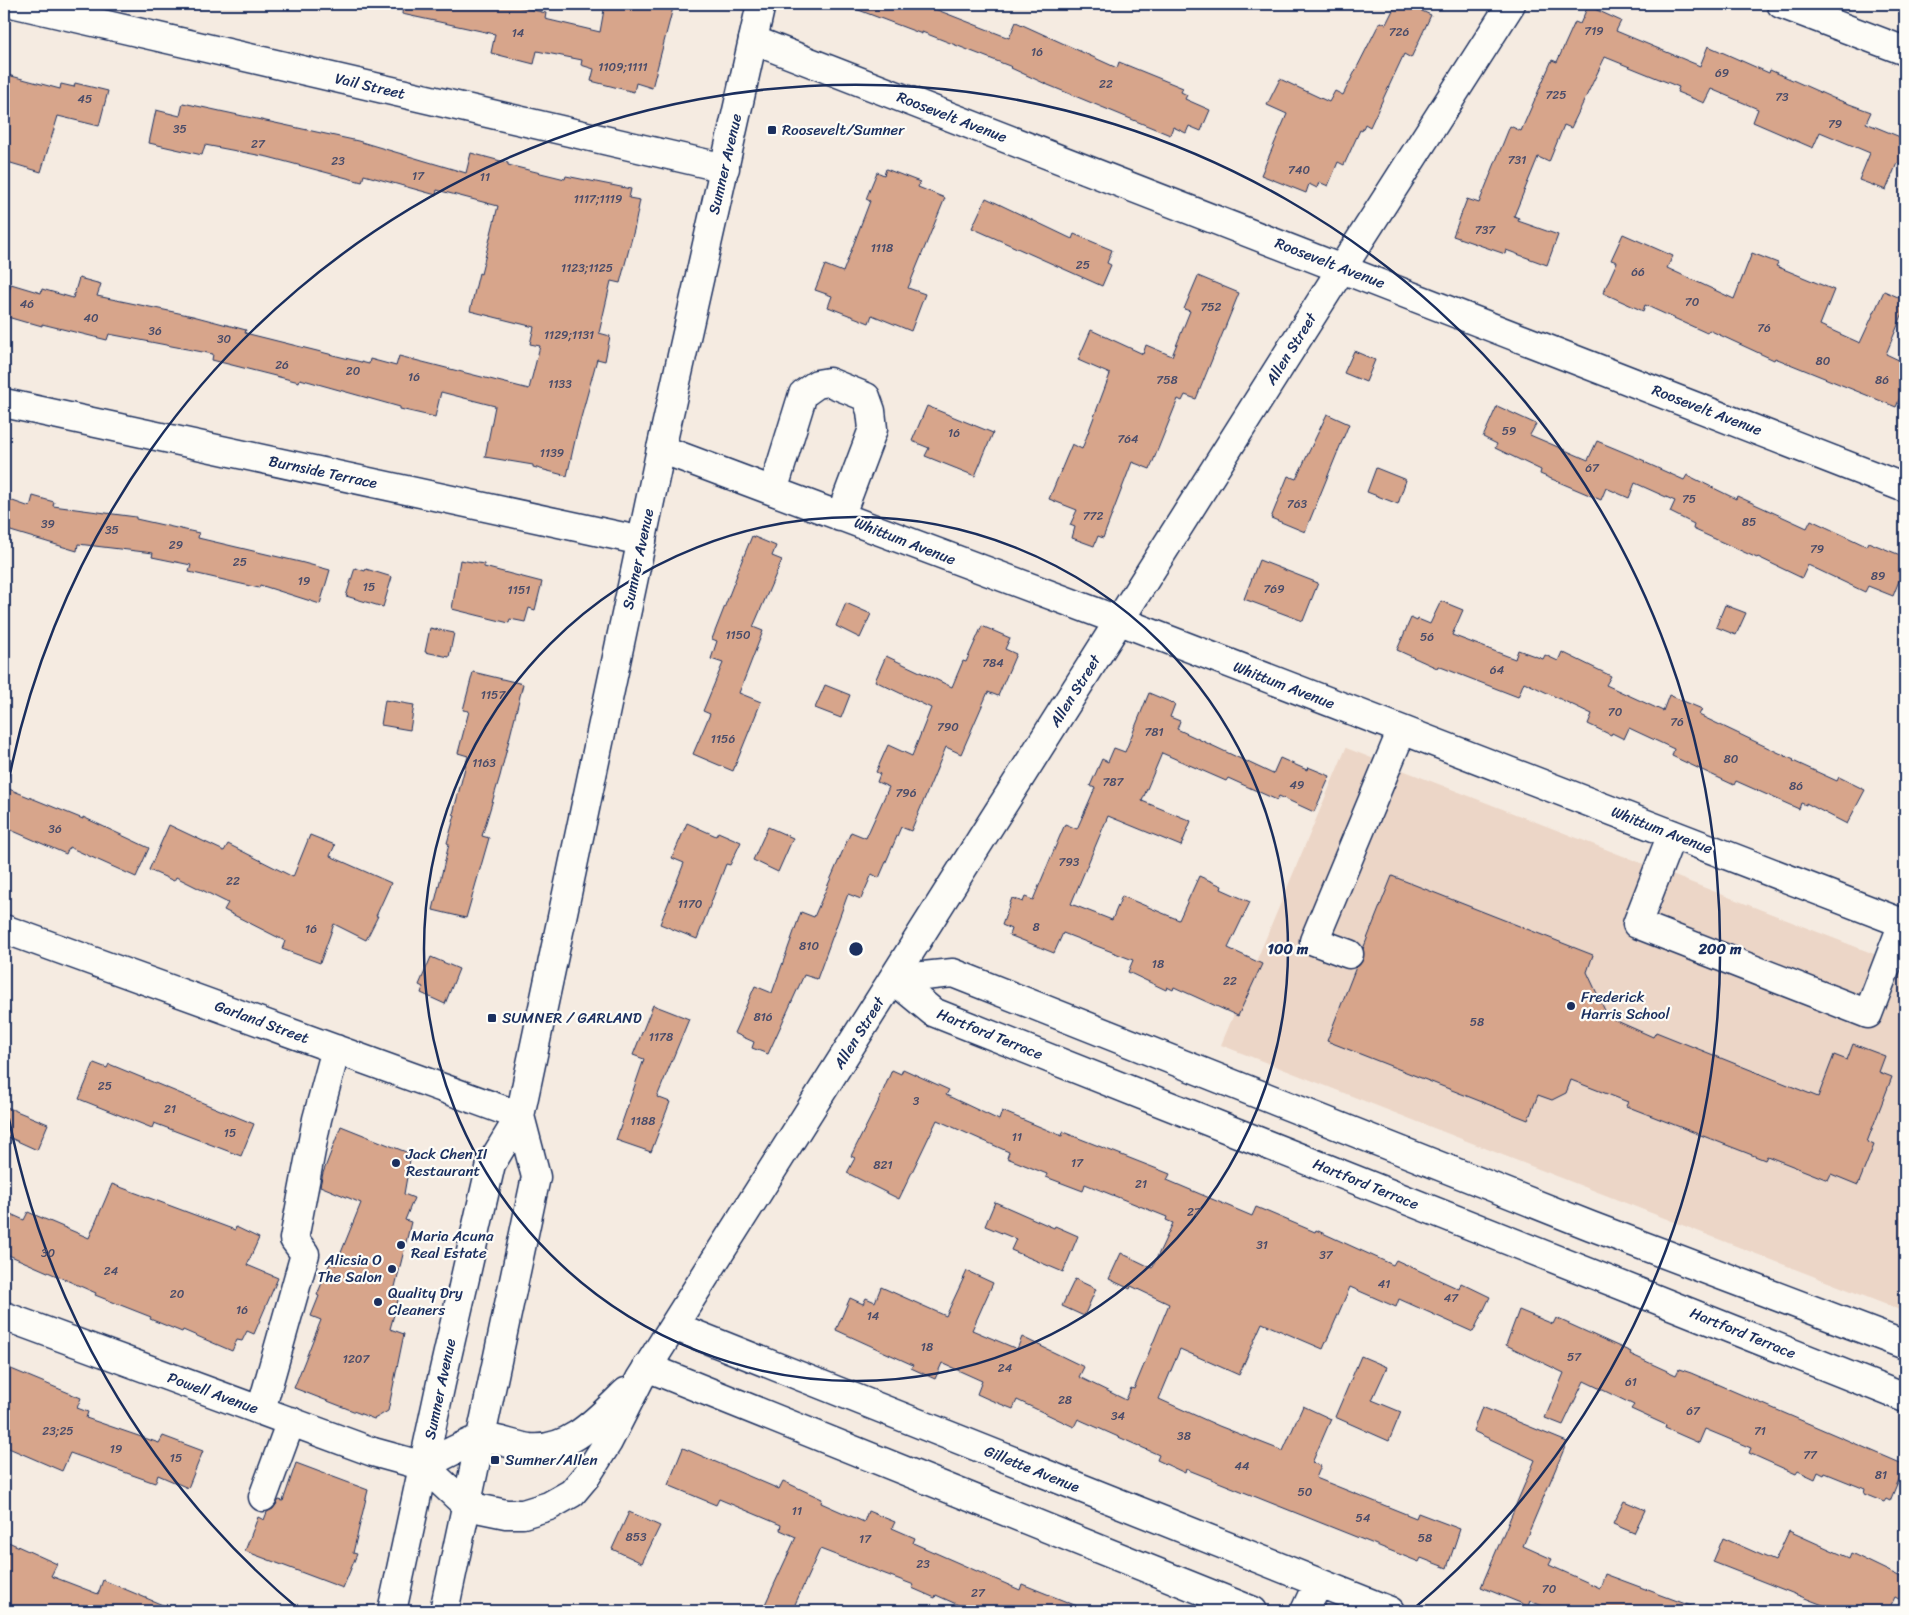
<svg xmlns="http://www.w3.org/2000/svg" width="1909" height="1615" font-family="Sriracha,sans-serif">
	<style>
		.built { fill: #ecd6c7 }
		.building { fill: #d7a58b; stroke: #1b2f5e }
		.lines { fill: none; stroke-linecap: round; stroke-linejoin: round }
		.minor-casing { stroke: #1b2f5e; stroke-width: 31 }
		.major-casing { stroke: #1b2f5e; stroke-width: 31 }
		.minor { stroke: #fdfcf7; stroke-width: 28 }
		.major { stroke: #fdfcf7; stroke-width: 28 }
		.ring { fill: none; stroke: #1b2f5e; stroke-width: 2.5 }
		.poi-dot { fill: #1b2f5e; stroke: #fdfcf7; stroke-width: 2 }
		.labels { text-anchor: middle; stroke-width: 4.5; stroke-linejoin: round; paint-order: stroke }
		.number-label { font-size: 12px; fill: #4a4c69 }
		.street-label { font-size: 15px; fill: #1b2f5e; stroke: #fdfcf7 }
		.poi-label { font-size: 15px; fill: #1b2f5e; stroke: #fdfcf7; text-anchor: start }
		.centre { fill: #1b2f5e; stroke: #fdfcf7; stroke-width: 2.5 }
		.ring-label { font-size: 15px; text-anchor: middle; font-weight: bold; fill: #1b2f5e; stroke: #fdfcf7; stroke-width: 4.5; stroke-linejoin: round; paint-order: stroke }
	</style>
	<rect width="100%" height="100%" fill="#f5ebe1"/>
	<filter id="ink" filterUnits="userSpaceOnUse"><feTurbulence type="fractalNoise" baseFrequency=".02" numOctaves="2"/><feDisplacementMap in="SourceGraphic" scale="10" xChannelSelector="R" yChannelSelector="G"/><feConvolveMatrix kernelMatrix="1 2 1 2 8 2 1 2 1" color-interpolation-filters="sRGB"/></filter>
	<g filter="url(#ink)">
		<path class="built" d="M1346,748L1905,966V1312L1221,1045Z"/>
		<path class="building" d="M403,4H508L546,13L545,19L600,32L605,4H674L652,88L636,83L634,92L591,81L594,69L581,65L582,60L537,51L534,64L491,53L495,34L402,14Z
			M848,4H922L1009,38L1016,22L1117,68L1119,62L1183,88L1181,92L1187,95L1185,99L1210,110L1201,131L1189,126L1186,133L1173,127L1170,135L1048,85L1011,68L1012,67L922,32V34L848,6Z
			M1396,4H1406L1431,15L1411,58L1404,54L1370,127L1365,124L1362,131L1360,130L1344,165L1338,162L1328,186L1319,182L1317,188L1309,184L1306,193L1261,175L1287,114L1267,105L1280,79L1329,102L1335,91L1343,95L1380,22L1386,24Z
			M1588,6L1621,21L1616,31L1700,66L1708,46L1769,73L1770,70L1833,98L1871,112L1866,123L1905,139V167L1897,163L1886,190L1859,180L1870,153L1820,132L1813,148L1753,122L1758,109L1711,89L1704,103L1677,92L1679,87L1605,57L1571,128L1564,125L1549,162L1538,157L1514,216L1519,218L1518,221L1558,235L1547,265L1506,250L1505,254L1453,236L1467,199L1479,203L1510,126L1521,131L1552,60L1557,62L1575,22L1580,24Z
			M4,74L60,89L61,84L74,87L75,83L108,91L99,126L58,116L41,172L4,161Z
			M183,103L358,141L466,173L471,153L508,163V165L565,179L566,176L631,189L629,198L640,200L634,230L620,283L611,281L599,333L610,336L605,361L597,359L576,436L567,476L533,467V465L485,457L495,406L441,392L435,417L400,409V407L300,379L299,382L212,360L213,354L109,334L107,340L42,324V326L28,322V323L4,316V309L11,284L41,293L42,289L73,298L79,278L101,284L97,296L193,316L246,330L245,333L369,364L370,359L396,366L399,356L529,389L540,346L530,344L534,327L470,311L479,273L481,274L498,206L437,190L436,195L364,175L362,182L268,157L205,145L202,155L149,143L156,110L180,116Z
			M886,169L920,182L918,187L945,198L908,288L925,294L911,331L872,315L869,323L828,307L832,296L815,290L825,265L843,272L870,201L866,199L877,172L884,175Z
			M986,198L1072,239L1074,234L1112,250L1107,263L1111,265L1102,286L972,228Z
			M1623,234L1673,256L1667,268L1734,299L1752,253L1778,263L1776,266L1834,290L1820,325L1860,343L1884,291L1905,300V308L1886,354L1905,363V386L1896,407L1775,358L1774,360L1709,330L1707,333L1645,305L1643,311L1603,293L1617,262L1611,260Z
			M1198,276L1239,293L1196,399L1185,395L1182,401L1178,399L1150,469L1132,462L1103,538L1098,536L1094,546L1072,538L1075,527L1070,525L1077,510L1049,499L1072,444L1082,449L1110,374L1078,360L1091,330L1143,354L1146,345L1172,356L1190,311L1184,309Z
			M1354,351L1375,360L1366,382L1344,373Z
			M927,406L993,433L975,476L925,456L929,448L912,441Z
			M1497,406L1536,424L1530,435L1588,460L1597,441L1645,461L1644,462L1684,480L1687,475L1736,499L1737,496L1807,528L1811,520L1866,546L1868,542L1905,557V566L1893,596L1868,586L1865,592L1808,565L1802,578L1758,557L1757,558L1693,529L1694,524L1670,512L1675,501L1635,483L1629,498L1606,488L1601,500L1540,474L1541,470L1495,448L1497,444L1483,437Z
			M1327,414L1349,424L1305,532L1271,518L1288,476L1296,479Z
			M1376,468L1406,480L1398,504L1367,492Z
			M33,496L54,502L53,506L136,517V519L199,533L198,538L300,562L330,570L320,604L260,585L259,588L189,572L191,565L152,557L153,553L78,544L77,551L4,529V498L30,507Z
			M752,536L776,546L772,556L782,560L753,627L763,631L739,693L761,702L733,771L693,754L710,714L703,711L723,663L711,659L717,641L712,639L737,575H736Z
			M460,560L484,564V567L542,582L535,610L529,608L525,622L510,619L509,623L452,609Z
			M1259,560L1318,583L1303,621L1244,599Z
			M355,568L365,571L366,569L392,577L383,607L346,596Z
			M1441,601L1463,610L1452,635L1515,659L1518,650L1543,659L1545,655L1558,661L1562,652L1611,676L1606,685L1663,711L1669,695L1702,709L1699,715L1794,760L1793,761L1837,781L1839,777L1865,790L1847,824L1806,803V805L1801,803L1799,809L1736,781L1734,785L1672,756L1674,749L1629,728L1624,739L1612,733L1611,735L1588,724L1592,714L1524,682L1518,697L1438,666L1437,668L1397,650L1411,618L1417,621L1418,619L1430,624Z
			M846,603L871,614L860,638L836,626Z
			M1725,605L1746,613L1736,635L1716,627Z
			M982,626L1010,638L1005,649L1016,654L998,696L988,692L961,754L946,747L911,831L901,827L879,878L872,874L861,899L848,894L817,979L804,975L768,1054L752,1048L754,1042L734,1033L755,986L772,993L801,912L814,917L851,832L866,838L889,787L877,782L880,774L876,772L888,745L912,756L931,708L875,681L886,656L952,687L963,661L966,662Z
			M430,628L454,633L449,657L425,652Z
			M473,672L523,684L500,776L482,836L489,838L466,918L433,910L449,844L447,843L455,815L453,814L468,756L458,753L469,711L463,710Z
			M825,685L850,695L841,718L815,708Z
			M1149,693L1175,704L1170,717L1180,721L1177,729L1273,774L1280,758L1307,770L1308,767L1330,776L1314,812L1279,796L1277,800L1228,778L1226,781L1162,753L1142,801L1191,821L1181,846L1108,816L1071,904L1112,920L1122,896L1179,920L1199,876L1222,886L1221,889L1250,902L1228,948L1262,964L1238,1016L1174,987L1173,990L1167,987L1166,990L1128,972L1133,960L1063,933L1054,953L1009,935L1011,929L1002,925L1012,898L1023,902L1025,897L1033,900L1065,824L1077,829L1095,788L1090,786L1102,759L1108,762L1114,748L1125,752Z
			M385,700L414,705L410,730L381,725Z
			M4,787L83,819V817L149,848L136,877L69,847L66,854L4,827Z
			M687,823L716,836L718,832L741,842L730,865L726,864L697,939L660,924L684,863L672,858Z
			M169,825L224,851L228,844L293,877L310,835L335,845L330,856L391,883L376,916H378L366,940L334,924L320,963L282,949L285,941L224,910L228,903L176,877L174,881L149,870Z
			M768,827L793,838L778,872L753,860Z
			M1392,876L1593,955L1587,972L1608,1017L1653,1037L1656,1032L1818,1097L1834,1055L1847,1060L1853,1044L1885,1056L1879,1072L1892,1077L1867,1142L1874,1145L1858,1185L1831,1174L1828,1180L1767,1156L1765,1160L1626,1106L1628,1102L1571,1080L1566,1093L1552,1100L1538,1095L1528,1120L1327,1041L1356,967L1363,960V949Z
			M431,957L459,969L445,1004L421,993L423,987L419,985Z
			M653,1005L689,1019L657,1097L670,1102L651,1152L616,1140L644,1059L633,1055Z
			M94,1063L107,1068L109,1064L254,1124L241,1156L154,1123L152,1128L79,1099Z
			M903,1069L949,1090L946,1095L999,1120L1002,1111L1062,1136L1063,1132L1170,1174L1167,1180L1252,1216L1256,1207L1315,1232L1316,1230L1393,1265L1396,1260L1459,1289L1461,1283L1490,1297L1473,1332L1399,1299L1396,1307L1350,1287L1323,1349L1262,1323L1239,1375L1180,1349L1159,1399L1219,1426L1283,1451L1303,1406L1331,1419L1312,1463L1321,1466L1316,1478L1416,1518L1418,1513L1460,1529L1447,1568L1421,1558L1419,1562L1186,1469L1185,1473L1157,1460L1159,1455L1078,1419L1074,1427L1017,1400L1013,1409L988,1399L977,1394L982,1381L942,1363L935,1379L911,1368L913,1365L836,1330L850,1298L863,1304L866,1298L875,1302L881,1287L946,1316L967,1271L993,1283L972,1330L1017,1349L1022,1337L1084,1367L1079,1377L1126,1400L1131,1388L1134,1389L1169,1304L1131,1286L1130,1289L1109,1279L1121,1253L1152,1268L1173,1223L1166,1220L1167,1217L1085,1184L1083,1191L1046,1177L1047,1174L1007,1158L1009,1152L937,1120L899,1199L847,1173L855,1158L851,1156L876,1107L892,1070L901,1074Z
			M4,1106L48,1124L37,1150L4,1135Z
			M341,1126L411,1154L404,1194L414,1198L405,1220L411,1222L394,1291L400,1293L390,1329L404,1334L388,1411L374,1419L294,1388L321,1320L311,1316L319,1296L317,1295L330,1263L336,1265L361,1203L320,1186L323,1173Z
			M112,1184L235,1230L236,1227L259,1238L247,1265L278,1278L254,1334L247,1331L242,1341L237,1340L232,1351L183,1330L182,1332L150,1319L151,1317L95,1295L96,1293L4,1253V1211L24,1220L28,1212L89,1238Z
			M995,1202L1054,1228L1055,1226L1078,1236L1063,1272L1011,1250L1016,1239L985,1226Z
			M1075,1279L1096,1289L1084,1316L1062,1306Z
			M1519,1310L1553,1324L1556,1318L1631,1352L1630,1354L1676,1375L1679,1369L1691,1373L1905,1465L1890,1501L1886,1499L1884,1502L1864,1494L1865,1489L1825,1473L1824,1475L1818,1472L1815,1479L1798,1471L1796,1474L1749,1453L1751,1448L1705,1429L1699,1443L1665,1428L1666,1425L1631,1409L1634,1405L1584,1381L1563,1425L1545,1418L1564,1373L1506,1345Z
			M1361,1356L1387,1367L1372,1400L1401,1412L1389,1441L1335,1417Z
			M4,1366L81,1398L77,1408L88,1412L86,1418L159,1443L163,1436L203,1451L188,1488L158,1475L155,1483L70,1453L62,1471L4,1446Z
			M1482,1407L1567,1442L1523,1546L1552,1559L1549,1565L1600,1588L1605,1574L1699,1609L1698,1611H1555L1530,1601L1528,1606L1481,1587L1535,1460L1473,1431Z
			M683,1448L779,1489L783,1481L822,1499L821,1503L864,1522L868,1511L895,1522L892,1528L915,1538L913,1543L1020,1590L1022,1584L1087,1610V1611H972L936,1595L935,1598L912,1588L914,1585L820,1549L792,1611H762L796,1537L780,1530L781,1525L719,1499L716,1505L668,1485Z
			M296,1463L368,1490L353,1553L357,1554L343,1588L245,1551L258,1517L264,1520L267,1512L273,1509L279,1500L283,1501Z
			M1624,1501L1645,1510L1634,1533L1613,1524Z
			M629,1512L660,1526L642,1563L612,1549Z
			M1789,1531L1849,1558L1851,1553L1905,1579V1602L1895,1597L1888,1611H1838L1713,1562L1723,1538L1775,1561Z
			M4,1540L57,1564L51,1576L98,1594L103,1580L177,1611H4Z"/>
		<g class="lines">
			<defs>
				<path id="minor" d="M16,4L725,168
					M1781,4L1905,51
					M753,40L1905,488
					M4,403L642,541
					M661,449L1120,621L1905,924
					M773,491L803,394L817,384L829,382L866,397L871,411L873,429L840,517
					M1672,834L1637,924L1868,1014L1903,923
					M4,929L520,1116
					M1349,954L1314,941L1402,730
					M893,979L933,1012L1905,1398
					M893,979L953,973L1591,1226L1905,1345
					M4,1316L373,1452L424,1466
					M674,1326L1390,1611
					M647,1367L1253,1611
					M261,1410L305,1254L294,1239L317,1119L336,1049
					M263,1497L291,1421
					M1305,1611L1318,1583"/>
				<path id="major" d="M424,1466L467,1506L506,1514H523L549,1506L572,1493L587,1475L608,1442L640,1379L1342,268L1511,4
					M424,1466C433,1461 476,1438 483,1438C498,1438 514,1446 529,1448C570,1452 599,1418 626,1392
					M392,1611L441,1383L491,1164L520,1116L661,449L761,4
					M444,1611L536,1177L520,1116"/>
			</defs>
			<use href="#minor" class="minor-casing"/>
			<use href="#major" class="major-casing"/>
			<use href="#minor" class="minor"/>
			<use href="#major" class="major"/>
		</g>
	</g>
	<g class="ring">
		<circle cx="856" cy="949" r="432"/>
		<path d="M301 1611A864 864 0 0 1 4 1092M4 806A864 864 0 1 1 1411 1611"/>
	</g>
	<g class="poi-dot">
		<rect x="767" y="125" width="10" height="10" rx="2.5"/>
		<circle cx="1571" cy="1006" r="5"/>
		<rect x="487" y="1013" width="10" height="10" rx="2.5"/>
		<circle cx="396" cy="1163" r="5"/>
		<circle cx="401" cy="1245" r="5"/>
		<circle cx="392" cy="1269" r="5"/>
		<circle cx="378" cy="1302" r="5"/>
		<rect x="490" y="1455" width="10" height="10" rx="2.5"/>
	</g>
	<g class="labels">
		<g class="number-label">
			<text x="1594" y="35">719</text>
			<text x="1399" y="36">726</text>
			<text x="518" y="37">14</text>
			<text x="1037" y="56">16</text>
			<text x="623" y="71">1109;1111</text>
			<text x="1722" y="77">69</text>
			<text x="1106" y="88">22</text>
			<text x="1556" y="99">725</text>
			<text x="1782" y="101">73</text>
			<text x="85" y="103">45</text>
			<text x="1835" y="128">79</text>
			<text x="180" y="133">35</text>
			<text x="258" y="148">27</text>
			<text x="1517" y="164">731</text>
			<text x="338" y="165">23</text>
			<text x="1299" y="174">740</text>
			<text x="418" y="180">17</text>
			<text x="485" y="181">11</text>
			<text x="598" y="203">1117;1119</text>
			<text x="1485" y="234">737</text>
			<text x="882" y="252">1118</text>
			<text x="1083" y="269">25</text>
			<text x="587" y="272">1123;1125</text>
			<text x="1638" y="276">66</text>
			<text x="1692" y="306">70</text>
			<text x="27" y="308">46</text>
			<text x="1211" y="311">752</text>
			<text x="91" y="322">40</text>
			<text x="1764" y="332">76</text>
			<text x="155" y="335">36</text>
			<text x="569" y="339">1129;1131</text>
			<text x="224" y="343">30</text>
			<text x="1823" y="365">80</text>
			<text x="282" y="369">26</text>
			<text x="353" y="375">20</text>
			<text x="414" y="381">16</text>
			<text x="1167" y="384">758</text>
			<text x="1882" y="384">86</text>
			<text x="560" y="388">1133</text>
			<text x="1509" y="435">59</text>
			<text x="954" y="437">16</text>
			<text x="1128" y="443">764</text>
			<text x="552" y="457">1139</text>
			<text x="1592" y="472">67</text>
			<text x="1689" y="503">75</text>
			<text x="1297" y="508">763</text>
			<text x="1093" y="520">772</text>
			<text x="1749" y="526">85</text>
			<text x="48" y="528">39</text>
			<text x="112" y="534">35</text>
			<text x="176" y="549">29</text>
			<text x="1817" y="553">79</text>
			<text x="240" y="566">25</text>
			<text x="1878" y="580">89</text>
			<text x="304" y="585">19</text>
			<text x="369" y="591">15</text>
			<text x="1274" y="593">769</text>
			<text x="519" y="594">1151</text>
			<text x="738" y="639">1150</text>
			<text x="1427" y="641">56</text>
			<text x="993" y="667">784</text>
			<text x="1497" y="674">64</text>
			<text x="493" y="699">1157</text>
			<text x="1615" y="716">70</text>
			<text x="1677" y="726">76</text>
			<text x="948" y="731">790</text>
			<text x="1154" y="736">781</text>
			<text x="723" y="743">1156</text>
			<text x="1731" y="763">80</text>
			<text x="484" y="767">1163</text>
			<text x="1113" y="786">787</text>
			<text x="1297" y="789">49</text>
			<text x="1796" y="790">86</text>
			<text x="906" y="797">796</text>
			<text x="55" y="833">36</text>
			<text x="1069" y="866">793</text>
			<text x="233" y="885">22</text>
			<text x="690" y="908">1170</text>
			<text x="1036" y="931">8</text>
			<text x="311" y="933">16</text>
			<text x="809" y="950">810</text>
			<text x="1158" y="968">18</text>
			<text x="1230" y="985">22</text>
			<text x="763" y="1021">816</text>
			<text x="1477" y="1026">58</text>
			<text x="661" y="1041">1178</text>
			<text x="105" y="1090">25</text>
			<text x="916" y="1105">3</text>
			<text x="170" y="1113">21</text>
			<text x="643" y="1125">1188</text>
			<text x="230" y="1137">15</text>
			<text x="1017" y="1141">11</text>
			<text x="1077" y="1167">17</text>
			<text x="883" y="1169">821</text>
			<text x="1141" y="1188">21</text>
			<text x="1194" y="1216">27</text>
			<text x="1262" y="1249">31</text>
			<text x="48" y="1257">30</text>
			<text x="1326" y="1259">37</text>
			<text x="111" y="1275">24</text>
			<text x="1384" y="1288">41</text>
			<text x="177" y="1298">20</text>
			<text x="1451" y="1302">47</text>
			<text x="242" y="1314">16</text>
			<text x="873" y="1320">14</text>
			<text x="927" y="1351">18</text>
			<text x="1574" y="1361">57</text>
			<text x="356" y="1363">1207</text>
			<text x="1005" y="1372">24</text>
			<text x="1631" y="1386">61</text>
			<text x="1065" y="1404">28</text>
			<text x="1693" y="1415">67</text>
			<text x="1118" y="1420">34</text>
			<text x="58" y="1435">23;25</text>
			<text x="1760" y="1435">71</text>
			<text x="1184" y="1440">38</text>
			<text x="116" y="1453">19</text>
			<text x="1810" y="1459">77</text>
			<text x="176" y="1462">15</text>
			<text x="1242" y="1470">44</text>
			<text x="1881" y="1479">81</text>
			<text x="1305" y="1496">50</text>
			<text x="797" y="1515">11</text>
			<text x="1363" y="1522">54</text>
			<text x="636" y="1541">853</text>
			<text x="1425" y="1542">58</text>
			<text x="865" y="1543">17</text>
			<text x="923" y="1568">23</text>
			<text x="1549" y="1593">70</text>
			<text x="978" y="1597">27</text>
		</g>
		<g class="street-label">
			<text transform="translate(370 86) rotate(13)" y="5">Vail Street</text>
			<text transform="translate(952 117) rotate(21)" y="5">Roosevelt Avenue</text>
			<text transform="translate(725 164) rotate(-77)" y="5">Sumner Avenue</text>
			<text transform="translate(1330 263) rotate(21)" y="5">Roosevelt Avenue</text>
			<text transform="translate(1291 349) rotate(-58)" y="5">Allen Street</text>
			<text transform="translate(1707 410) rotate(21)" y="5">Roosevelt Avenue</text>
			<text transform="translate(323 472) rotate(12)" y="5">Burnside Terrace</text>
			<text transform="translate(905 541) rotate(21)" y="5">Whittum Avenue</text>
			<text transform="translate(638 559) rotate(-78)" y="5">Sumner Avenue</text>
			<text transform="translate(1284 685) rotate(21)" y="5">Whittum Avenue</text>
			<text transform="translate(1075 691) rotate(-58)" y="5">Allen Street</text>
			<text transform="translate(1662 830) rotate(21)" y="5">Whittum Avenue</text>
			<text transform="translate(262 1022) rotate(20)" y="5">Garland Street</text>
			<text transform="translate(859 1033) rotate(-58)" y="5">Allen Street</text>
			<text transform="translate(990 1034) rotate(22)" y="5">Hartford Terrace</text>
			<text transform="translate(1366 1184) rotate(22)" y="5">Hartford Terrace</text>
			<text transform="translate(1743 1333) rotate(22)" y="5">Hartford Terrace</text>
			<text transform="translate(440 1389) rotate(-78)" y="5">Sumner Avenue</text>
			<text transform="translate(213 1393) rotate(20)" y="5">Powell Avenue</text>
			<text transform="translate(1032 1469) rotate(22)" y="5">Gillette Avenue</text>
		</g>
		<g class="poi-label">
			<text x="782" y="135">Roosevelt/Sumner</text>
			<text x="1581" y="1002">Frederick<tspan x="1581" dy="17">Harris School</tspan></text>
			<text x="502" y="1023">SUMNER / GARLAND</text>
			<text x="406" y="1159">Jack Chen II<tspan x="406" dy="17">Restaurant</tspan></text>
			<text x="411" y="1241">Maria Acuna<tspan x="411" dy="17">Real Estate</tspan></text>
			<text x="382" y="1265" text-anchor="end">Alicsia O<tspan x="382" dy="17">The Salon</tspan></text>
			<text x="388" y="1298">Quality Dry<tspan x="388" dy="17">Cleaners</tspan></text>
			<text x="505" y="1465">Sumner/Allen</text>
		</g>
	</g>
	<circle cx="856" cy="949" r="8" class="centre"/>
	<g class="ring-label">
		<text x="1288" y="954">100 m</text>
		<text x="1720" y="954">200 m</text>
	</g>
	<rect width="1909" height="1615" fill="none" stroke="#fdfcf7" stroke-width="20"/>
	<rect x="10" y="10" width="1889" height="1595" fill="none" stroke="#1b2f5e" stroke-width="2" filter="url(#ink)"/>
</svg>
